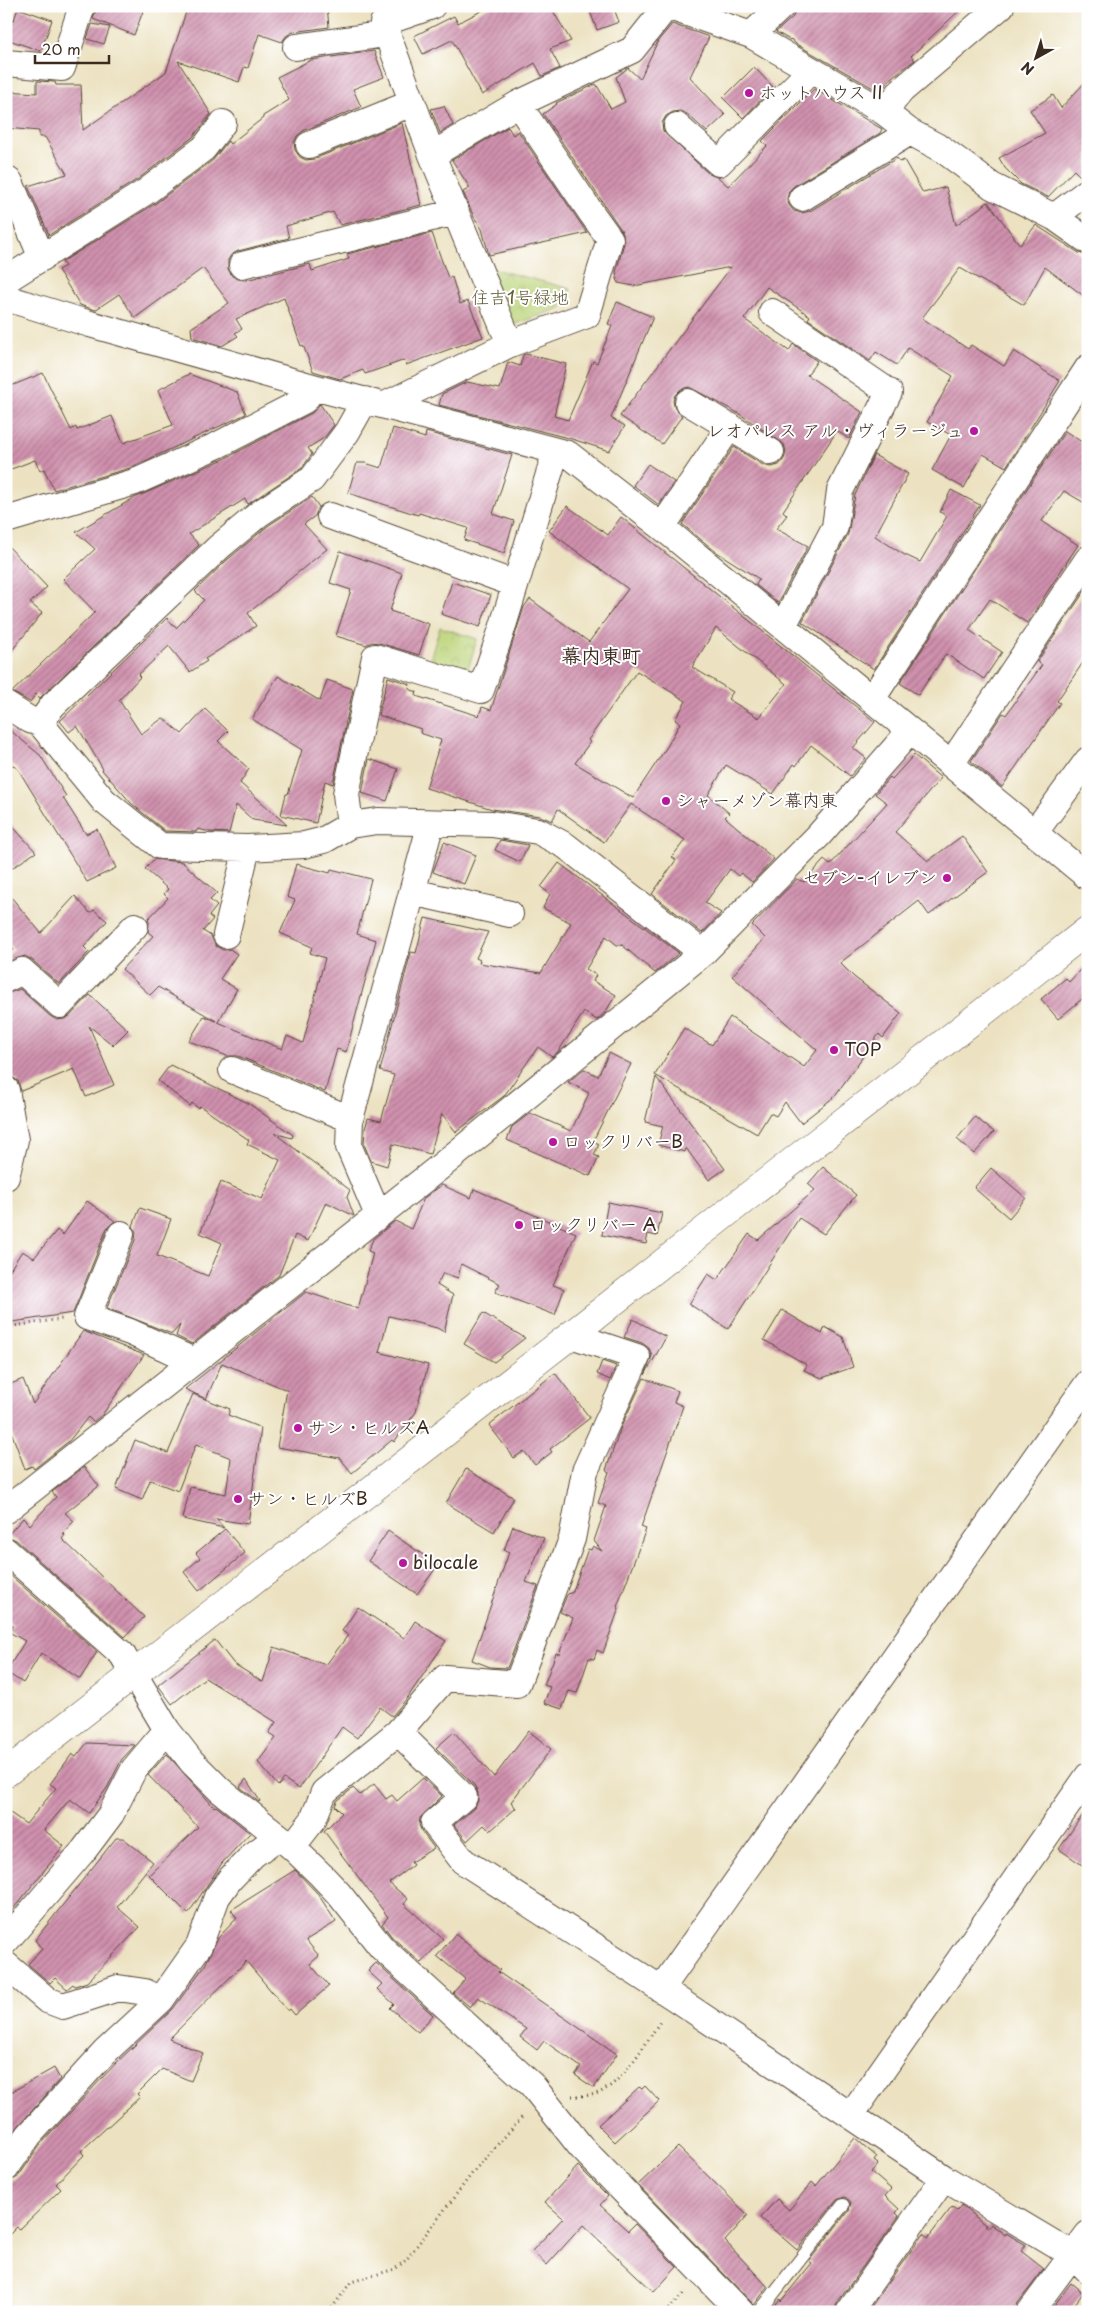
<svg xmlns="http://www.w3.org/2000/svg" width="1094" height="2318" font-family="'Playpen Sans','Klee One',sans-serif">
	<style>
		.park { fill: url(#park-crowns); stroke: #7c7f4c }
		.building { fill: url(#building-hatch); fill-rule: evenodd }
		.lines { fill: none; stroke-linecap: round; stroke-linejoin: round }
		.lane-casing { stroke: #564636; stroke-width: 14 }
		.street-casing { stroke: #564636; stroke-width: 28 }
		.secondary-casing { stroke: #564636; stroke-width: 29 }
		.path { stroke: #564636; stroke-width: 3; stroke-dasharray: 1 4; stroke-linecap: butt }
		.lane { stroke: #fff; stroke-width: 12 }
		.street { stroke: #fff; stroke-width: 26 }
		.secondary { stroke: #fff; stroke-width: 28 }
		.poi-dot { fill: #b5179e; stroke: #fff; stroke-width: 2 }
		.labels { text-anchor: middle; stroke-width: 4; stroke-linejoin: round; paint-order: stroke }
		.poi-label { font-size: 18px; fill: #3b2a1e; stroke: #fff; text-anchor: start }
		.park-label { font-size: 18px; fill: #625d39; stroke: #fff }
		.quarter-label { font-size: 20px; font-weight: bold; fill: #3b2a1e; stroke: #fff }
	</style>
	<defs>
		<pattern id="park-crowns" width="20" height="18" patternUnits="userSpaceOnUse" patternTransform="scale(1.25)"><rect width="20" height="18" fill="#bcd479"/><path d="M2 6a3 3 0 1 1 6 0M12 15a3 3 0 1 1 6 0" fill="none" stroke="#a2b668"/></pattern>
		<pattern id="building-hatch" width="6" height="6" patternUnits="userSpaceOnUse" patternTransform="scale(1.25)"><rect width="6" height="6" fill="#d091ae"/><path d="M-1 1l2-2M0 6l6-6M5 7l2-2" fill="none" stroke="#aa778d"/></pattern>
	</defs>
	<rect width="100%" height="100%" fill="#fff"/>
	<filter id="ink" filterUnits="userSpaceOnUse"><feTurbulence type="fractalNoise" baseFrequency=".02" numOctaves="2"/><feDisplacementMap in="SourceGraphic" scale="10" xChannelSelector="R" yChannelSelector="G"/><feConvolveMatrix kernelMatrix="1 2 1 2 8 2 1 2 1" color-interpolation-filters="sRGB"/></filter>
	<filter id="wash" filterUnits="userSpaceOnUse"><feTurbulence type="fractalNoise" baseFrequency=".0096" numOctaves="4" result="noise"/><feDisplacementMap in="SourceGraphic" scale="20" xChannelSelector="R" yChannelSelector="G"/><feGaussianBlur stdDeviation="1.12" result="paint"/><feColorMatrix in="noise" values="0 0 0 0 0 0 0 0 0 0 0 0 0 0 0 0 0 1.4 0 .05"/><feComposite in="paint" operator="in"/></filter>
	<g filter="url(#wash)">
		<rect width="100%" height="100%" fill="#ece2c1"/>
		<path class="park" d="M482,266L571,289L561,308L509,326Z
			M440,627L477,639L467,672L430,660Z"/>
		<g id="blocks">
			<path class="building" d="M97,6H145L134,35L93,19Z
				M188,6H327L329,27L293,32L286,36L282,42L259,34L248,68L244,67L239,82L178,61L211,114L193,137L138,179L49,235L28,186L67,174L45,137H39V131L6,128V91L37,93V81L55,82L56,85H81L83,130L166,72Z
				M491,6H550L571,41L550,49L560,68L542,76L535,63L482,95L452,40L423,54L414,36L454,16L458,23Z
				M588,6H613L619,22L597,30Z
				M797,6H964L911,56L915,60L892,77L880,92L796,44L791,39L790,40L776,32L793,17Z
				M18,8L52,20L41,51L6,39V17L14,20Z
				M92,24L110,27L104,44L87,39Z
				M672,24L709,37L690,77L725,115L707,132L687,114L680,111L673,112L666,116L662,123L663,131L709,174L719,178L728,186L767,146L762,141L814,89L882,129L880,133L794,186L789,191L787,199L789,205L794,211L802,213L810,211L897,158L900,162L904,160L923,193L946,187L956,225L988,202L1020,245L1036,225L1079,253L1088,256V299L1045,267L1024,305L960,268L922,318L968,349L971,345L1004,366L1014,351L1060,381L1006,467L983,454L964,488L932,470L951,435L927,422L953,376L908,348L897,365L876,352L870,361L808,319L810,316L767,287L744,319L789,351L793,344L817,361L807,375L862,412L849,439L837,431L783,511L787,515L776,529L808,546L778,603L756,585L759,579L715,551L682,524L734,447L763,465L771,467L779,465L784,459L786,452L784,444L738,413L689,387L681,389L675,395L673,401L675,409L682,416L662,444L620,416L731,267L634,286L618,283L616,272L624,243L622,231L543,114L557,104L556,103L596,84L611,109L625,102L616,77L628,68L640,79L658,41Z
				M374,51L384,77L353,89L361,107L303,131L297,136L294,142L295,150L300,157L306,160L314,159L402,123L421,205L340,225L333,212L286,226L289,238L238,251L231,255L228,260V269L232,276L238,279L246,280L310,264L312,271L349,259L347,254L432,233L448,278L452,277L460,304L468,301L483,337L406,365L405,360L365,374L363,370L340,379L313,371L303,345L301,346L284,298L236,319L242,329L235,333L238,336L222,346L192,337L191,328L229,303L203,268L135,318L119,294L95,310L80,305L58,270L65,266L62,262L156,203L213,160L228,141L230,144L263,118V116L289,100L277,77L311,60Z
				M754,67L773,87L743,118L723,98Z
				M1088,79V176L1082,178L1074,170L1048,197L1021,184L1005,168L999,158L1045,133L1030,110L1053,95L1061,108Z
				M444,106L453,125L440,133L431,109Z
				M508,127L513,135L518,131L587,233L489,255L482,229L474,217L463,192L470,188L452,160Z
				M617,302L653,317L611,418L625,426L609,451L572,439L439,405L442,394L467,382L500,389L508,362L520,366L523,355L526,354L566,364L554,416L568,420L593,361L597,363L612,326L608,324Z
				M43,373L71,430L76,427L77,430L112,416L123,443L173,425L158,390L189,374L237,392L246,414L130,468L54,490L44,469L40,471L35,460L6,471V388Z
				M320,404L334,425L324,438L308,448L312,454L302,468L248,504L245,499L189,534L199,545L40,698L36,694L30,702L12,692L95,612L63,579L95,549L76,532L134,498L224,459L312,413Z
				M393,428L425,438L426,432L512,455L493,514L514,521L504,553L464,540L468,528L419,513L418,515L348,493L357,463H365L381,468Z
				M1065,431L1088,446V505L1064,491L1042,521L1078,545L1027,623L990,599L969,630L1002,652L984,679L946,654L918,695L900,683Z
				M874,455L908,474L875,536L903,554L920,562L947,516L940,512L951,490L980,505L874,669L802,622L848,534L855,495Z
				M648,464L674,482L659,505L633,485Z
				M312,497L319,507L315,516L304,524L327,549L248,613L256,626L205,659L207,661L190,672L169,646L138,675L140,677L119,700L141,734L163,718L182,734L205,709L228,731L218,741L249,769L240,783L287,825L253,820L236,805L229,833L210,832L198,829L196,832L165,831L132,804L102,770L103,769L77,726L69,732L60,721L167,618L176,628L204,600L195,591L227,560L269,525Z
				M567,506L608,535L621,517L875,722L853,748L866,758L850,776L811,745L796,766L794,764L773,794L726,765L708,795L729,813L725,817L774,859L752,882L741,873L738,876L730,869L705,903L721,913L702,933L652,894L676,860L672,857L685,840L631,804L604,842L558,809L552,821L540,816L492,809L426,788L441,740L420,733L421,729L378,715L388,677L410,684L409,689L417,692L416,696L479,716L482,707L491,710L524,607L530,599L589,642L628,589L549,531ZM716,628L786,684L759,718L728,699L733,692L692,667ZM637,671L686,701L675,720L680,723L668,745L633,798L575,763L590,742L588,740Z
				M6,544L47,587L30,603L42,613L6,658Z
				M340,551L402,573L390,611L429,624L419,655L379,643L372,642L366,645L336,636L351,590L330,583Z
				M452,582L491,595L480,627L441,614Z
				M1088,586V655L1057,701L1060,703L1002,787L971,761L1003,713L1006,715L1042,665L1037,662Z
				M278,676L320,701L327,680L353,689L333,784L325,781L316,823L281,815L286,794H288L302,750L252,719Z
				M6,727L40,755L66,796L63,798L86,834L97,829L116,868L87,882L18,769L6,760Z
				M914,755L941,778L895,832L928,861L962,836L988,872L929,915L919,901L840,963L854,977L901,1013L883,1038L879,1034L834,1097L801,1123L785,1102L776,1116L770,1113L757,1134L655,1075L684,1028L712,1045L730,1017L804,1067L817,1050L732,976L765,938L752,925L797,879L804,882L824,860L830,865L887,803L875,794L890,777L892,779Z
				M369,759L398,769L387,801L362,793Z
				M6,819L36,852L6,872Z
				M500,840L528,845L520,862L495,850Z
				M444,842L476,855L464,884L433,872Z
				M154,859L182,862L217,893L210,900L217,906L209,916L213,919L203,931L211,936L216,946L223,950L230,949L237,954L220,979L237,989L218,1022L282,1049L287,1036L303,1043L325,958L310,953L312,947L280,933L295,900L287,897L296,864L330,873L331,869L371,879L357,934L376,940L346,1052L337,1049L325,1092L238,1056H227L189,1041L204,1016L216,1021L158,987L150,995L122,969L153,936L148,932L149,922L148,919L168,898L164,894L168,889L145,869Z
				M559,863L679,953L655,973L622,945H617L606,936L586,969L596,975L593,981L616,995L604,1014L597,1020L584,1012L558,1052L552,1057L538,1047L504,1096L456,1132L442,1114L430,1154L393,1144L387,1166L371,1161L364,1144L365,1129L368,1118L381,1121L394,1075L380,1071L411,952L416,953L425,918L488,932L476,958L480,960L479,963L541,973L571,923L543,908L550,894L541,887Z
				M6,891L41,933L75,896L90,913L94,910L107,921L84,947L89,952L59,984L32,960L25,956L6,962V956L14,950L6,941Z
				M1088,961V994L1058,1019L1041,999L1066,978L1069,982Z
				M20,989L50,1016L57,1020L64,1019L70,1016L90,995L128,1030L113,1045L89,1026L114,1085L86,1097L74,1069L21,1091L18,1081L6,1073V994Z
				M609,1053L631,1064L593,1141L599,1144L594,1155L599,1157L590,1176L507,1140L512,1127L530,1113L571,1131L589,1093L568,1082L584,1069L598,1076Z
				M170,1065L248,1103L293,1135L292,1138L274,1133L350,1190L347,1197L354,1216L326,1202L308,1241L295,1235L279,1275L192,1344L176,1336L180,1325L172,1334L107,1308L135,1240L136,1232L133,1226L140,1208L171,1219L157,1256L208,1276L222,1243L200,1233L221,1182L262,1199L280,1160L247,1144L249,1140L200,1106L198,1108L192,1103L190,1106L158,1081Z
				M656,1077L725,1169L709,1180L686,1148L685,1152L658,1145L663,1126L645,1122Z
				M975,1117L994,1132L974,1154L957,1139Z
				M823,1167L856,1195L824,1234L799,1218L728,1329L689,1304L708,1274L717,1280L749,1234L758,1240L815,1190L808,1184Z
				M991,1168L1026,1198L1009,1218L974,1188Z
				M442,1185L471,1198L474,1189L576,1233L553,1285L564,1289L555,1315L495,1292L500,1284L461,1264L458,1278L443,1273L437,1285L453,1295L444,1332L437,1328L389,1316L379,1352L428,1365L416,1412L394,1442L392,1440L352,1473L340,1458L277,1447L287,1390L222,1363L206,1399L185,1389L306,1292L358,1309L373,1253L368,1251L373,1239L395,1221L411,1229L424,1198Z
				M87,1201L115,1221L107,1228L73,1313L6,1323V1276L22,1251L34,1258L57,1230L63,1235Z
				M608,1202L662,1213L657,1236L648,1234L646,1244L602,1235Z
				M782,1310L822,1334L825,1327L843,1337L853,1367L822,1378L804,1370L807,1365L764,1340Z
				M483,1313L525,1338L494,1362L464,1344Z
				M633,1319L666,1337L645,1375L652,1356L649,1348L642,1343L624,1337Z
				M83,1331L144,1355L102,1415L93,1422L88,1417L69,1441L34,1469L32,1466L25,1469L6,1418V1386L23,1379L33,1404Z
				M602,1361L616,1366L610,1380L597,1374Z
				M555,1373L590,1418L550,1449L552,1452L535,1465L524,1451L514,1458L489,1425Z
				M644,1378L678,1391L674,1402L683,1406L641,1527L646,1529L617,1607L619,1608L603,1653L597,1650L594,1659L589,1658L577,1693L569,1691L562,1709L544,1703L550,1687L544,1685L556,1653L559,1654L573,1618L560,1612L567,1595L569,1593H572L588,1549L591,1550L593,1546L602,1551L594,1541L606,1506L598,1503L609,1472L606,1470L621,1427Z
				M193,1394L230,1409L228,1415L261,1428L248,1524L216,1519L224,1528L183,1519L190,1487L226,1494L231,1458L196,1444L178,1491L150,1480L142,1500L116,1489L135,1440L168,1453Z
				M84,1467L99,1486L65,1513L74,1521L63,1533L65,1535L62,1539L144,1617L125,1637L16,1540L7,1536L23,1518L30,1525L56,1497L52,1492Z
				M466,1469L514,1498L494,1532L446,1503Z
				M513,1526L544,1538L526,1582L538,1586L507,1668L490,1667L472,1660L509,1552L504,1550Z
				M225,1529L245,1553L199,1591L184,1572L200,1558L196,1553Z
				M388,1531L438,1565L417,1594L368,1561Z
				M10,1575L97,1652L80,1679L41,1653L23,1683L6,1672L25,1641L9,1632L13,1625L6,1621V1582Z
				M358,1607L404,1638L415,1621L446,1641L408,1697L392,1716L380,1707L357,1738L342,1727L299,1789L284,1779L278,1786L258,1762L276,1738L269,1733L276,1722L205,1678L172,1704L158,1685L215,1640L234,1664L263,1682L274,1647L326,1665L348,1635L342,1631Z
				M529,1731L551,1749L511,1802L516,1808L490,1831L484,1825L467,1841L454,1825L474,1808L478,1801V1793L475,1786L436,1748L454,1732L494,1777Z
				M87,1743L135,1745L122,1759L107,1788L89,1813L70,1799L44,1830L64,1846L6,1918V1810L26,1824L56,1788L50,1784L72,1754L76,1757Z
				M167,1754L214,1807L216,1806L250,1833L222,1863L188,1914L149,1875L198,1827L148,1775Z
				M423,1778L442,1796L420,1818L419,1825L422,1832L434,1848L411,1862L413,1865L389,1883L408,1899L404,1904L443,1939L421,1963L393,1938L382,1924L388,1917L324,1831L342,1813L335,1806L337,1801L353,1788L360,1795L374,1784L386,1799L392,1795L397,1801Z
				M246,1779L260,1801L259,1802L240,1787Z
				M1088,1807V1869L1059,1849Z
				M116,1838H123L153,1862L117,1907L140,1927L87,1982L75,1986L73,1984L67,1989L55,1978L50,1983L28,1964L42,1949L35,1940Z
				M295,1870L318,1894L336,1922L306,1940L319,1956L310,1964L329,1986L295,2015L290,2009L288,2011L246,1961L169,2039L203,2053L191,2081L162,2069L137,2094L140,2097L81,2151L84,2155L56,2184L61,2189L20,2229L17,2227L6,2238V2183L18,2177L41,2144L116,2063L173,2009L205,1965L218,1938L237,1918L231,1910Z
				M455,1934L500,1970L498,1972L617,2054L594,2088L575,2075L581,2067L544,2041L537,2050L520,2037L526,2029L478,1997L470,2007L453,1993L465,1979L437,1956Z
				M376,1963L433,2015L418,2032L390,2008L394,2004L377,1989L382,1984L368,1971Z
				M54,2068L60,2079L9,2137L6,2133V2095Z
				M645,2086L659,2101L615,2142L598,2125L639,2087L642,2089Z
				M855,2138L877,2157L874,2161L878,2164L871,2172L891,2189L885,2196L899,2209L896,2213L899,2216L837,2303L834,2312H770L780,2299L781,2301L812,2263L809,2261L849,2210L851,2202L845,2197L837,2200L797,2250L760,2218L777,2199L789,2210L812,2182L816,2186Z
				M678,2147L748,2215L725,2241L768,2287L754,2305L638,2185Z
				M578,2166L608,2196L600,2205L628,2231L635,2224L677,2267L654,2292L583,2225L547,2265L532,2251L563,2218L545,2202Z
				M961,2205L989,2228L991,2224L1005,2235L1006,2233L1026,2245L1021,2251L1044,2269L1018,2303L1015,2312H874L870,2308L923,2234L928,2238L952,2207L957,2211Z
				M1071,2283L1083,2293L1069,2312H1049Z"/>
		</g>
	</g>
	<g filter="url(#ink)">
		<use href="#blocks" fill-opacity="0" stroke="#564636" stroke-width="1"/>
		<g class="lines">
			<defs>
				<path id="lane" d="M759,2312L843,2205"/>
				<path id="street" d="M432,6L383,23L432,155L510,344
					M667,6L751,35L884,112L910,132L942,149L992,186L1054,217L1088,241
					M751,35L782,6
					M296,47L386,34
					M6,63L62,68L82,6
					M884,112L902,90L1001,6
					M677,126L719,163L811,70
					M309,145L412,103
					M432,155L518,104L632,50L667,6
					M6,179L10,182L42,258
					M802,198L910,132
					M1054,217L1088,191
					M242,265L456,212
					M6,280L147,191L204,148L223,123
					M6,298L90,324L313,387L568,454L662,527L1088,877
					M772,312L889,392L840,491L835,527L783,626
					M688,402L771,452
					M385,405L510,344L587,315L610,239L592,214L518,104
					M330,516L515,584
					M6,520L135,482L218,445L305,400L313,387
					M662,527L730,426
					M872,699L1088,368
					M6,705L30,720L40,723L53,705L219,547L260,513L312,479L347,432L365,400
					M40,723L104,801L160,846L247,848L304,845L324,840L350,825L378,821L492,824L538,831L566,846L703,953
					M951,764L1088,559
					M350,825L346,794L375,657L481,690L502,629L556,451
					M1035,832L1088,760
					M412,892L510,914
					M226,935L247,848
					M6,979L22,971L60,1005L135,926
					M232,1070L350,1119
					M6,1090L15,1140L6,1177
					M378,1215L349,1147L350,1119L431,823
					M121,1234L87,1317L130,1332L194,1361
					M6,1510L441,1166L703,953L819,835L910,731
					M6,1551L122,1654L167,1730L192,1762L220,1790L292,1847L321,1875L339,1894L382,1948L532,2085L581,2147L741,2312
					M398,1732L464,1797L434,1823L463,1861L675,1998L944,2178L1073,2255L1088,2270
					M292,1847L313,1820L324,1792L398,1732L445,1678L517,1684L572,1539L585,1471L637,1357L571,1335
					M6,1941L84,1850L111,1814L134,1769L167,1730
					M6,1965L47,2000L63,2006L118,1988L145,1992L161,2000
					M661,1989L1088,1383
					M851,2115L1088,1776
					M6,2168L29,2135L105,2052L161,2000L199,1946L217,1897L230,1879L253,1855L278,1837
					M849,2312L944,2178
					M1030,2312L1088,2234"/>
				<path id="secondary" d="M6,1773L571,1335L1088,930"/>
			</defs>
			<use href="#lane" class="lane-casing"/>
			<use href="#street" class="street-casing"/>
			<use href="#secondary" class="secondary-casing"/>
			<path class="path" d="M6,1327L62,1319
				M572,2096C580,2096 588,2096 595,2094C621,2087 647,2041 661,2020
				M329,2312L351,2282L395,2269L406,2260L474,2171L524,2115
				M664,2312L686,2292"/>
			<use href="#lane" class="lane"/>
			<use href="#street" class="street"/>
			<use href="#secondary" class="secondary"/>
		</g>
	</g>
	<g class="poi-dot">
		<circle cx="749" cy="93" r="5"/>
		<circle cx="974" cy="431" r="5"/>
		<circle cx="666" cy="801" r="5"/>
		<circle cx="947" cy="878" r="5"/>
		<circle cx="834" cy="1050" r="5"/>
		<circle cx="553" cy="1142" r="5"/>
		<circle cx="519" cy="1225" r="5"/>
		<circle cx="298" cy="1428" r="5"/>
		<circle cx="238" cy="1499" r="5"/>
		<circle cx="403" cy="1563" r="5"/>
	</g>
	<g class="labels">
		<g class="poi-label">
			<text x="759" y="99">ホットハウス II</text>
			<text x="964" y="437" text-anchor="end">レオパレス アル・ヴィラージュ</text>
			<text x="676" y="807">シャーメゾン幕内東</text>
			<text x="937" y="884" text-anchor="end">セブン-イレブン</text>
			<text x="844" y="1056">TOP</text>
			<text x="563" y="1148">ロックリバーB</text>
			<text x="529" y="1231">ロックリバー A</text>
			<text x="308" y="1434">サン・ヒルズA</text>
			<text x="248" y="1505">サン・ヒルズB</text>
			<text x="413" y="1569">bilocale</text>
		</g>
		<g class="park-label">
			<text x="520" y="304">住吉1号緑地</text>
		</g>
		<g class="quarter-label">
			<text x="601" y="663">幕内東町</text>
		</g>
	</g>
	<rect width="1094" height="2318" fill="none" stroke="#fff" stroke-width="25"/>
	<g transform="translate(1036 58) rotate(219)" stroke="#ffffff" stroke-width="4" paint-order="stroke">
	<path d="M0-4L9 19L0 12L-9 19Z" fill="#3b2a1e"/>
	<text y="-8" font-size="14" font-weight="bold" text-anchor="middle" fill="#3b2a1e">N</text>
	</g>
	<path d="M35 55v8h74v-8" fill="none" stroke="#3b2a1e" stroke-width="2.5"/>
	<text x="42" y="55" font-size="15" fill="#3b2a1e" stroke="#ffffff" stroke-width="4" paint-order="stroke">20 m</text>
</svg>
